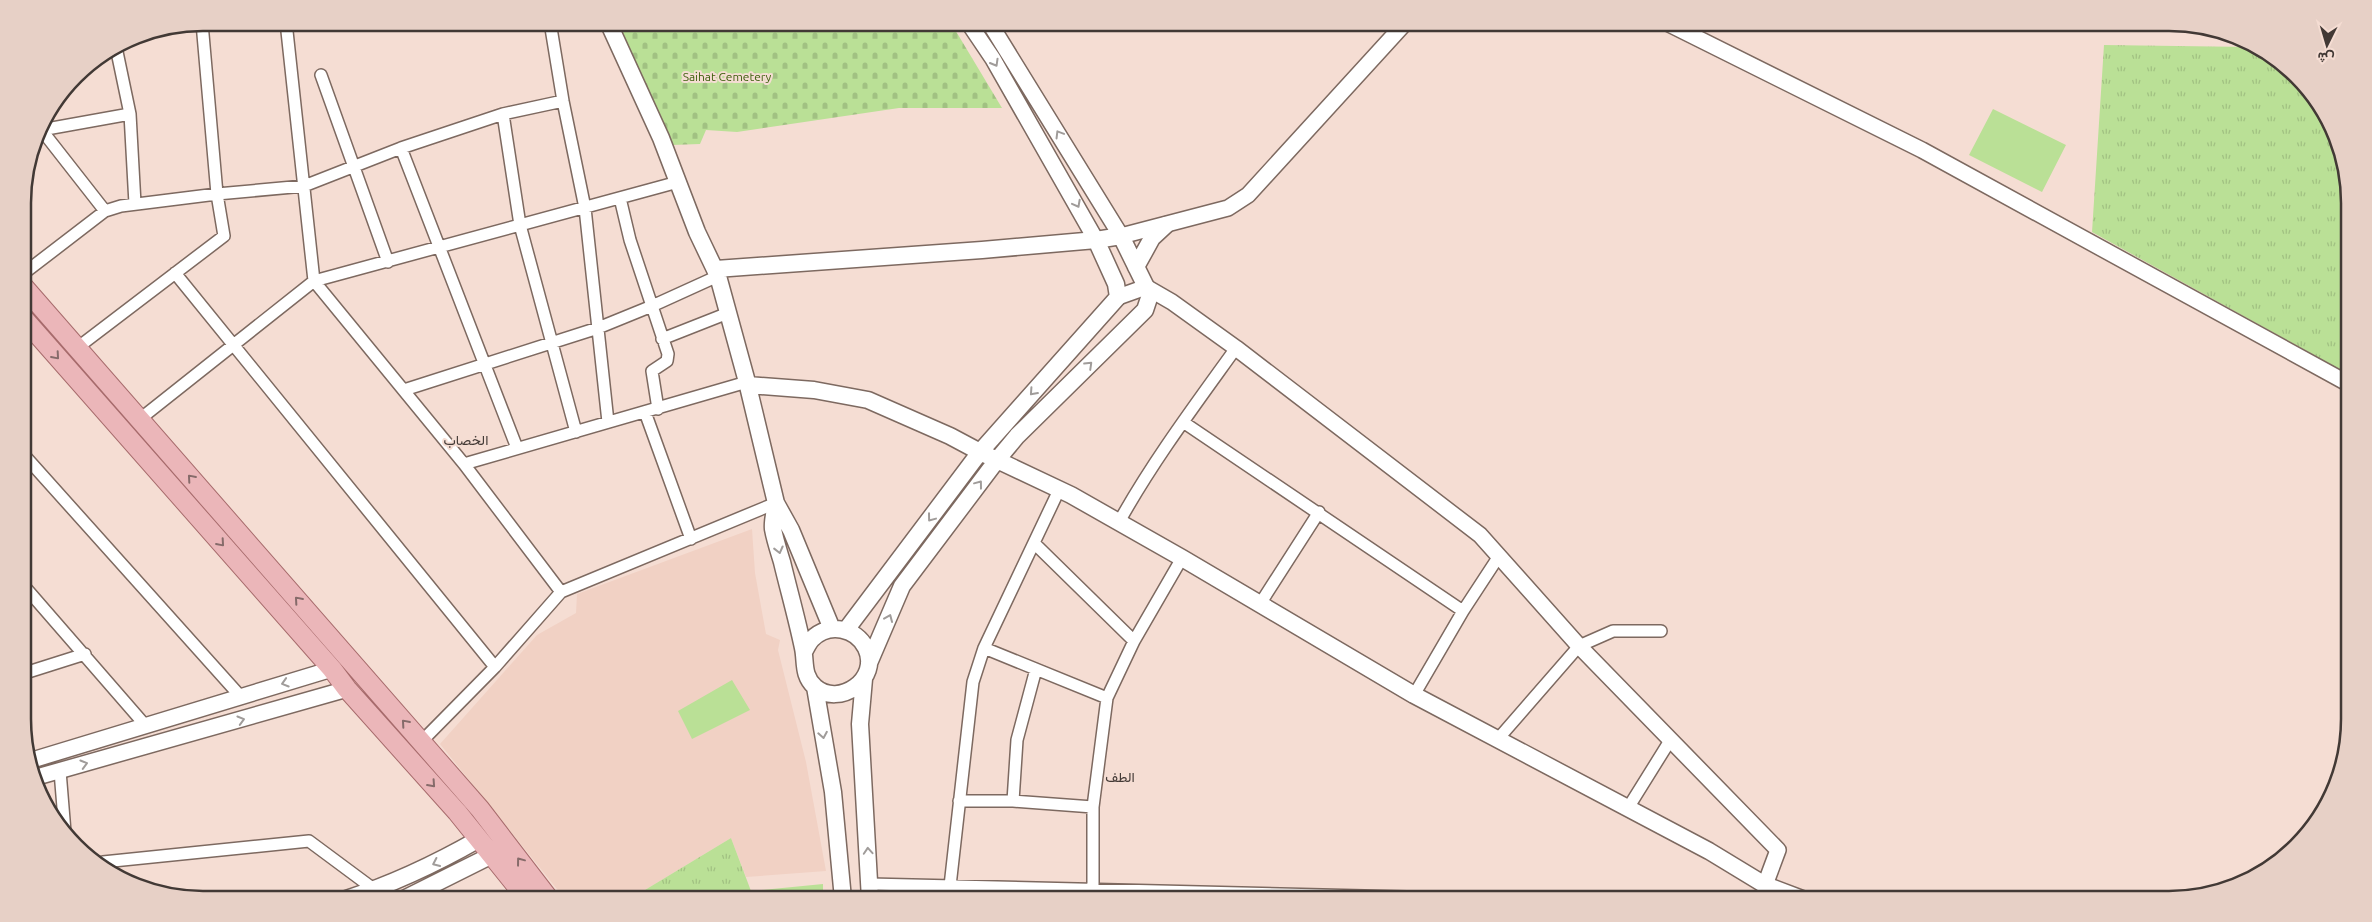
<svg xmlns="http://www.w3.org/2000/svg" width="2372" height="922" font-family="Ubuntu,Vazirmatn,sans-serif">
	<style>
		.built { fill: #f1d1c4 }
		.grass { fill: url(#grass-tufts) }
		.cemetery { fill: url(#cemetery-stones) }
		.pitch { fill: #bae096 }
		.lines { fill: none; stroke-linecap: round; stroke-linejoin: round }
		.minor-casing { stroke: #7d6960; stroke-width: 14 }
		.tertiary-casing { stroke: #7d6960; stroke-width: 18 }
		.secondary-casing { stroke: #7d6960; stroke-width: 19 }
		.primary-casing { stroke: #a76b6c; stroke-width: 21 }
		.minor { stroke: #fff; stroke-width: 11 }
		.tertiary { stroke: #fff; stroke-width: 15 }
		.secondary { stroke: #fff; stroke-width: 16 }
		.primary { stroke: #ebb6b9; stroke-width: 19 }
		.oneway { stroke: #a09c9a }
		.oneway2 { stroke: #866b6a }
		.labels { text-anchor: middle; stroke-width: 4; stroke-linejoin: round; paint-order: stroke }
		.park-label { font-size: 12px; fill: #3b5d0b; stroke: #f5ddd3 }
		.neighbourhood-label { font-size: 14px; fill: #423935; stroke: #f5ddd3 }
		.rim { fill: none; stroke: #423935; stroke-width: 2.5 }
	</style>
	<defs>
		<pattern id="grass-tufts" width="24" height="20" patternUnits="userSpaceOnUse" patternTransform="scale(1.25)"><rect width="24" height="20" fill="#bae096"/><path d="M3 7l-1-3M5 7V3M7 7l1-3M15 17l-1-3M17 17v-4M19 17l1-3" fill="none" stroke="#a1c182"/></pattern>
		<pattern id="cemetery-stones" width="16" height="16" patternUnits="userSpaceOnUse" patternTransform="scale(1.25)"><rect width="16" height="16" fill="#bae096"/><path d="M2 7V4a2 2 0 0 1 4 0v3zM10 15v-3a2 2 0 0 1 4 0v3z" fill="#a1c182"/></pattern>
	</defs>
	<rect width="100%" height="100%" fill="#f5ddd3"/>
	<path class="built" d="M752,529L755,573L766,634L780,640L778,650L806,762L826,871L746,877L731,838L630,899H565L440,744L537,635L576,613L577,594Z"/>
	<path class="grass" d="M2104,45L2250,47L2305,84L2331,124L2348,179V374L2092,232Z
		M731,838L751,891L823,884V899H630Z"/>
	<path class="cemetery" d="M610,23H951L1002,108H899L737,132L706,130L700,144L672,145Z"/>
	<path class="pitch" d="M1993,109L2066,145L2042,192L1969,155Z
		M732,680L750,710L692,739L678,711Z"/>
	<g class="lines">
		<defs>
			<path id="minor" d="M286,22L314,281L464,464L561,592
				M550,22L563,101L585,208L608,422
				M116,47L130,114L135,204
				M321,75L388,262
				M503,114L520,225L576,432
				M40,128L105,211
				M41,130L130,114
				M401,148L517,448
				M620,198L630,240L668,354L667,361L652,371L658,409
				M175,273L495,667
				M23,274L105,211L121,206L217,194L304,186L401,148L503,114L563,101
				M662,339L728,313
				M77,348L224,236L217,194L202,23
				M404,390L598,328L652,306L718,276
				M645,412L691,539
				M140,419L314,281L678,182
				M1183,422L1463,611
				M24,455L241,697
				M464,464L747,382
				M1119,522C1153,461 1195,405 1236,348
				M1034,543L1134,641
				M25,587L145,725
				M1260,604L1319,512
				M984,648L1107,698
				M25,673L85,654
				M1414,695L1463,611L1499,556
				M1498,739L1579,646L1613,631H1661
				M421,742L495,667L561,592L776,503
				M60,771L65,832
				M959,801H1013L1093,807
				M1013,801L1017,740L1036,669
				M1628,808L1671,739
				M103,862L309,841L375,890
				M870,884L1491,899
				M950,886L973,682L984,648L1059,490
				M1093,889V807L1107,698L1134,641L1182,558"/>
			<path id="tertiary" d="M968,22L993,59L1096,240
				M989,22L1121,236L1228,208L1248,195L1406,22
				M1665,22L1922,150L2349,384
				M1118,297L1146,287L1172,302L1236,348L1480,535L1579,646L1778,850L1765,885
				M29,761L332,669
				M37,777L347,689"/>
			<path id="secondary" d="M608,22L661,138L697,232L718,276L747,382L776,503L791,530L832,629
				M1136,267L1152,238L1166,225
				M716,269L982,250L1096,240L1121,236L1150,295L1145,310L1017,436L997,460L902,586L869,663
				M748,385L814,390L868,400L950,436L980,452L1071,495L1182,558L1414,695L1709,851L1765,885L1802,899
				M776,503C775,511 772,521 773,529C775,540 779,552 782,562C789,591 797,619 803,648C806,662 802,675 815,687C839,708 881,679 866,648C856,628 829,622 812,639C809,642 806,648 804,652
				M846,630L980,452L1118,297L1116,284L1096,240
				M864,679L860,724L870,899
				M815,687L833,792L843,899
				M346,899C393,884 437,863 479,839
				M404,899L492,855"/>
			<path id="primary" d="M23,286L480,809L549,899
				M24,319L332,669L347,689L457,812L527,899"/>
		</defs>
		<use href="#minor" class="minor-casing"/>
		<use href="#tertiary" class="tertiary-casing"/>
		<use href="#secondary" class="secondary-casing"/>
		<use href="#primary" class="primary-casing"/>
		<use href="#minor" class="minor"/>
		<use href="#tertiary" class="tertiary"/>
		<use href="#secondary" class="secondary"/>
		<use href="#primary" class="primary"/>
	</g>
	<defs><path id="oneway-chevron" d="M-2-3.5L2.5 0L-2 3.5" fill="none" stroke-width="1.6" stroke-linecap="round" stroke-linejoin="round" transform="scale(1.25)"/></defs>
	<g class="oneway">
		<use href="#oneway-chevron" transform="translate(995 63) rotate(60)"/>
		<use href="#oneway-chevron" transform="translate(1059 134) rotate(-121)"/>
		<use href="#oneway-chevron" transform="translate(1077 204) rotate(62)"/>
		<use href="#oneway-chevron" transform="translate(1089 365) rotate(-44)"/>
		<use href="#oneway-chevron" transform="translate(1033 392) rotate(132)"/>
		<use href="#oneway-chevron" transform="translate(979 484) rotate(-53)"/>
		<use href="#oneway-chevron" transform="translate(931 518) rotate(127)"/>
		<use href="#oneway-chevron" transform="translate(779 550) rotate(76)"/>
		<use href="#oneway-chevron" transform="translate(889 618) rotate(-67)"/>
		<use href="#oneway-chevron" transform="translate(285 683) rotate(163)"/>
		<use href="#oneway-chevron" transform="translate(241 720) rotate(-16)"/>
		<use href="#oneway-chevron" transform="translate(823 735) rotate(80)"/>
		<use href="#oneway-chevron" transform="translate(84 764) rotate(-16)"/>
		<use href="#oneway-chevron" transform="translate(868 851) rotate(-94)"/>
		<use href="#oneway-chevron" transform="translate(436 863) rotate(155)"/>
	</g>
	<g class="oneway2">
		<use href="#oneway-chevron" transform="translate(56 356) rotate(49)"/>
		<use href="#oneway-chevron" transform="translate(191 478) rotate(-131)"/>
		<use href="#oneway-chevron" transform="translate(221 543) rotate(49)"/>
		<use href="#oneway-chevron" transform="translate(298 600) rotate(-131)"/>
		<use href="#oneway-chevron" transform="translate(405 723) rotate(-131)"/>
		<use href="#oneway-chevron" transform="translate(432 784) rotate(48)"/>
		<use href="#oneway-chevron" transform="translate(520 861) rotate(-127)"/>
	</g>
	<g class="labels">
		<g class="park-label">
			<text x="727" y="81">Saihat Cemetery</text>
		</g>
		<g class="neighbourhood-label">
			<text x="466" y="445">الخصاب</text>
			<text x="1120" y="782">الطف</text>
		</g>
	</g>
	<path d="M0 0H2372V922H0ZM203 31H2169A172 172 0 0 1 2341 203V719A172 172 0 0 1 2169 891H203A172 172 0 0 1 31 719V203A172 172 0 0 1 203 31Z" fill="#e7d0c6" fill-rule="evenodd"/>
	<path class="rim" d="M203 31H2169A172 172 0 0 1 2341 203V719A172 172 0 0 1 2169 891H203A172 172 0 0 1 31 719V203A172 172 0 0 1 203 31Z"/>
	<g transform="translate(2327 45) rotate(185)" stroke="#f5ddd3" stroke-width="4" paint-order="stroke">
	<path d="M0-4L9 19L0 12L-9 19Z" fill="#423935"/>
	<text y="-8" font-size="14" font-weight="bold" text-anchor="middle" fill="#423935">ش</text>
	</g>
</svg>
